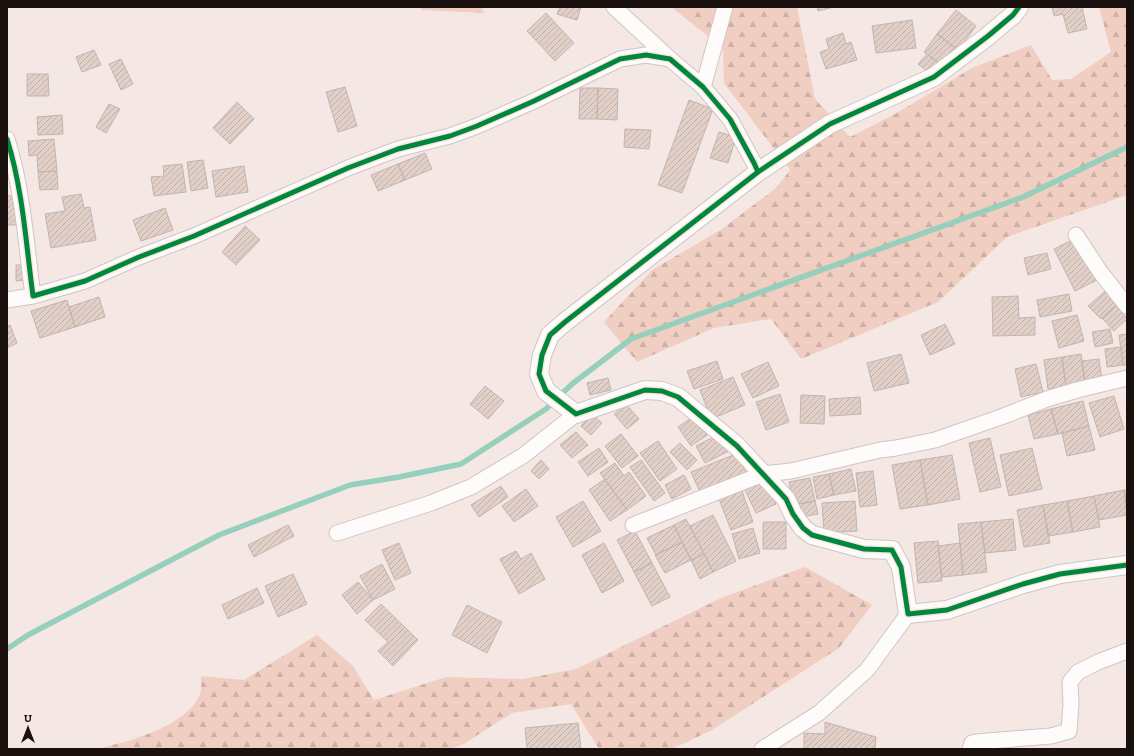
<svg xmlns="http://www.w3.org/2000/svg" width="1134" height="756" font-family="'Zilla Slab',serif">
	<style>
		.forest { fill: url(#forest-firs) }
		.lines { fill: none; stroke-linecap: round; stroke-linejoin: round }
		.stream { stroke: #96cfbb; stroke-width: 5.5 }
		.building { fill: url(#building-hatch); stroke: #c0b5b2 }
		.minor-casing { stroke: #d0c5c1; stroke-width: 17 }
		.tertiary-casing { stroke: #d0c5c1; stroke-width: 20 }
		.minor { stroke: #fefcfb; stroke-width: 15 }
		.tertiary { stroke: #fefcfb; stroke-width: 18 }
		.cycleway-casing { stroke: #fbe5de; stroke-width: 8 }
		.cycleway { stroke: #00873e; stroke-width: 5 }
	</style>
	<defs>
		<pattern id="forest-firs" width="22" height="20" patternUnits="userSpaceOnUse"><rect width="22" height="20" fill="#f0cec2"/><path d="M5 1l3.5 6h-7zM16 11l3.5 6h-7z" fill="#cdb0a6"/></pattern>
		<pattern id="building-hatch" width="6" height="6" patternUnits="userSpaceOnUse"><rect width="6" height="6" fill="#e2cfc8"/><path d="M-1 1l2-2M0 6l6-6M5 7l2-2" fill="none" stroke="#c1b1ab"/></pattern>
	</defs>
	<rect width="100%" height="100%" fill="#f5e8e4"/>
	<path class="forest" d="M420,7H482L484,13L422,10Z
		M671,7H797L815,99L850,137L895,114L972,68L1031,45L1052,80L1071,79L1111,52L1099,7H1127V195L1007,237L938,302L801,359L771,319L714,328L637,362L604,322L652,270L722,229L776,188L790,170L724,83L723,48Z
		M805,567L872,605L839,648L712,730L672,749H599L571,704L512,713L462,745L449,749H98C107,746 116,744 125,742C150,734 190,720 200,694C202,689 201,681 201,676L244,680L317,635L353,666L374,700L446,677L523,679L576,669L721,598Z"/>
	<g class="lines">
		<path class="stream" d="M7,649L28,635L219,535L350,485L399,477L461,464L546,409L572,384L631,339L1023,197L1127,147"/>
	</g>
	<path class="building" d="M560,7H581L577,20L557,14Z
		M817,7H834L818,11Z
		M1052,7H1082L1087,29L1068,33L1063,14L1054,16Z
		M956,10L976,26L958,50L937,34Z
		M546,13L574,43L555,61L527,31Z
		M912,20L916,48L876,53L872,26Z
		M843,33L846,44L851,42L857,60L826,69L820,52L829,49L826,39Z
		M937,34L958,50L945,68L924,52Z
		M94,50L101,65L82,72L76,57Z
		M927,54L939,63L931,74L918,64Z
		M121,59L133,84L121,90L109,64Z
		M27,74H48L49,96H27Z
		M345,87L357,126L338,132L326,92Z
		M580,88H598L597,119H579Z
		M598,88L618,89L617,120L597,119Z
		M689,100L713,109L682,193L658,185Z
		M237,102L254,119L230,144L213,128Z
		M109,104L120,109L106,133L96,127Z
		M62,115L63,134L38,135L37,117Z
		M625,129L651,130L649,149L624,147Z
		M719,132L736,137L728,163L710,158Z
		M54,139L57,171L38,172L37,155L29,156L28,141Z
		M425,153L432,169L405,180L398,164Z
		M203,160L208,188L191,191L187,162Z
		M182,164L186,192L154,196L151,177L164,176L163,166Z
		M398,164L405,180L378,191L371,175Z
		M244,166L248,192L216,197L212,171Z
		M57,171L58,189L40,190L38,172Z
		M81,194L84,208L90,207L96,240L51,248L45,214L65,211L62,197Z
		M7,196H16V225H7Z
		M165,208L173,230L141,241L133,220Z
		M245,226L260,240L236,265L222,252Z
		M1076,238L1097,280L1075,291L1054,249Z
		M1047,253L1051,269L1028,275L1024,258Z
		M16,265H25V280L16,281Z
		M1109,288L1121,301L1101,319L1088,306Z
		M1069,294L1072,311L1040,317L1037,300Z
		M1018,296L1019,318L1035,317V335L993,336L992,297Z
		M99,297L105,317L75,327L69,307Z
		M67,300L75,327L40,338L31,311Z
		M1116,305L1127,319L1114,331L1102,318Z
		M1077,315L1084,341L1059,348L1052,321Z
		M945,324L955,344L930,355L921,335Z
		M10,325L17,343L7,348V326Z
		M1110,329L1113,343L1095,347L1092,332Z
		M1127,334V365H1123L1119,335Z
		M1121,347L1123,365L1107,367L1105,349Z
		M901,354L909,383L874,391L867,363Z
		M1081,354L1085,383L1066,386L1062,357Z
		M1062,357L1066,386L1048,389L1044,360Z
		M1099,359L1102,381L1085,383L1082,361Z
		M717,361L723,379L694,389L687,371Z
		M768,362L779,386L753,398L741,374Z
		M1036,364L1043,392L1021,397L1015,369Z
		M733,377L745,405L711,419L700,390Z
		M608,378L611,390L590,395L587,383Z
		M485,386L504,401L488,419L470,404Z
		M780,394L789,422L766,430L756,402Z
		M801,395L825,396L824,424L800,423Z
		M1114,396L1124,429L1100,437L1089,403Z
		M860,397L861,414L830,416L829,399Z
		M1083,401L1089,426L1058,434L1051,409Z
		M626,404L639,419L627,429L614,414Z
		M1051,409L1058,434L1034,439L1028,415Z
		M592,414L602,423L591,435L581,426Z
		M694,416L707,435L691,446L678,427Z
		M1089,426L1095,450L1067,456L1062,433Z
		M576,432L588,445L572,458L560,445Z
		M721,433L729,451L705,463L696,446Z
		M621,434L638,456L622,468L605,446Z
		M990,438L1001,487L980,492L969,443Z
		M658,441L677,469L660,481L640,453Z
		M680,443L697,460L687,470L670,452Z
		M599,448L608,462L588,476L578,462Z
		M1032,448L1042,489L1009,496L1000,455Z
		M738,453L746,474L700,492L691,472Z
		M952,455L960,499L928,505L920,460Z
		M541,460L549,469L539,479L531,471Z
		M641,460L665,493L654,501L630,467Z
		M920,460L928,505L900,509L892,465Z
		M615,463L624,476L629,472L646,496L627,510L600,473Z
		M851,469L856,491L834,495L829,474Z
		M873,471L877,505L860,507L856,473Z
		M829,474L834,495L817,499L813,477Z
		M684,475L691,489L672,499L665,485Z
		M810,478L815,501L794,505L789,482Z
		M605,479L627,510L610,521L589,490Z
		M765,481L776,504L756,513L745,490Z
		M501,486L508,497L479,517L471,505Z
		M526,489L538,506L514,522L502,506Z
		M1124,490H1127V508Z
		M1124,490L1127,515L1099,520L1094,496Z
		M742,491L753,522L731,530L719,499Z
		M1094,496L1100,527L1073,532L1067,501Z
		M583,501L601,531L573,547L556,517Z
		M815,501L818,514L801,517L798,504Z
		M855,501L857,531L824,533L822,503Z
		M1067,501L1073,532L1048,536L1043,505Z
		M1043,505L1050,543L1024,547L1017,510Z
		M713,515L736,561L713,572L690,526Z
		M686,519L704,554L691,560L674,525Z
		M1013,519L1016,550L985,553L981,522Z
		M763,522H786V549H763Z
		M981,522L987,572L963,575L958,524Z
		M288,525L294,536L254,557L248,545Z
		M674,525L682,542L656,555L647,538Z
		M753,528L760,553L739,559L732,534Z
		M635,531L652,563L634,572L617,540Z
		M938,541L942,581L918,583L914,543Z
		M682,542L691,560L665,573L655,555Z
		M399,543L411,573L395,580L382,550Z
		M604,543L624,581L602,593L582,555Z
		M960,543L963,575L942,577L938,546Z
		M516,551L521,559L531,553L545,579L519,594L500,559Z
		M704,554L713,572L700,579L691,560Z
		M652,563L670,597L652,606L634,572Z
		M382,564L395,589L373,600L360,576Z
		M293,574L307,604L278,617L265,586Z
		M358,582L373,600L357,614L342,595Z
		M257,588L264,603L228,619L222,605Z
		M381,604L418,640L393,666L378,651L388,642L365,620Z
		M467,605L502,622L487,653L452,635Z
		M825,722L876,737L875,749H804V733L825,734Z
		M578,723L581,749H527L525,728Z"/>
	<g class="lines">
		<defs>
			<path id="minor" d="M614,7L670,59
				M703,87L725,7
				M7,139C23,190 26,244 33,296L85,281L139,257L194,236L348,168L398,149L450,136L477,126L534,101L620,59L646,55L670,59L703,87L730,119L754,163L758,172
				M1076,235L1101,273L1127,306
				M7,300L33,296
				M633,525L763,474L791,471L880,450L896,448L935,440L1001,417L1047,399L1077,390L1127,378
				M337,533L431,503L471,487L524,455L576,414
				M762,749L819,713L867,670L908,614
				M970,749L972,743L976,742L1051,736L1069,731L1071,704L1070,682L1078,672L1098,662L1127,651"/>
			<path id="tertiary" d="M1019,7L1013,15L988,36L934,77L830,124L758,172L565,322L550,335L542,355L539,374L546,391L576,414L645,390L662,391L678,397L737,446L786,499L793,514L803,528L812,535L864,549L892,550L901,567L908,614L947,610L1023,584L1060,574L1127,565"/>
		</defs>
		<use href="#minor" class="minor-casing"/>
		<use href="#tertiary" class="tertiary-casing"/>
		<use href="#minor" class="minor"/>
		<use href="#tertiary" class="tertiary"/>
		<defs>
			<path id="cycleway" d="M1019,7L1013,15L988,36L934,77L830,124L758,172L565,322L550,335L542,355L539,374L546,391L576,414L645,390L662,391L678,397L737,446L786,499L793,514L803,528L812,535L864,549L892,550L901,567L908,614L947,610L1023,584L1060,574L1127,565
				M7,139C23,190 26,244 33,296L85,281L139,257L194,236L348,168L398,149L450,136L477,126L534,101L620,59L646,55L670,59L703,87L730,119L754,163L758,172"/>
		</defs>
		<use href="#cycleway" class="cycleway-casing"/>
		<use href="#cycleway" class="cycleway"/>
	</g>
	<rect width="1134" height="756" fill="none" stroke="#1a110e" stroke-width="16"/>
	<g transform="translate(28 728)" stroke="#fbe5de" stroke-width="3" paint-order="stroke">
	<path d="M0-3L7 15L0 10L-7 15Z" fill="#1a110e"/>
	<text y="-6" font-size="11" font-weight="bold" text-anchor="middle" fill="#1a110e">U</text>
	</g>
</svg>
